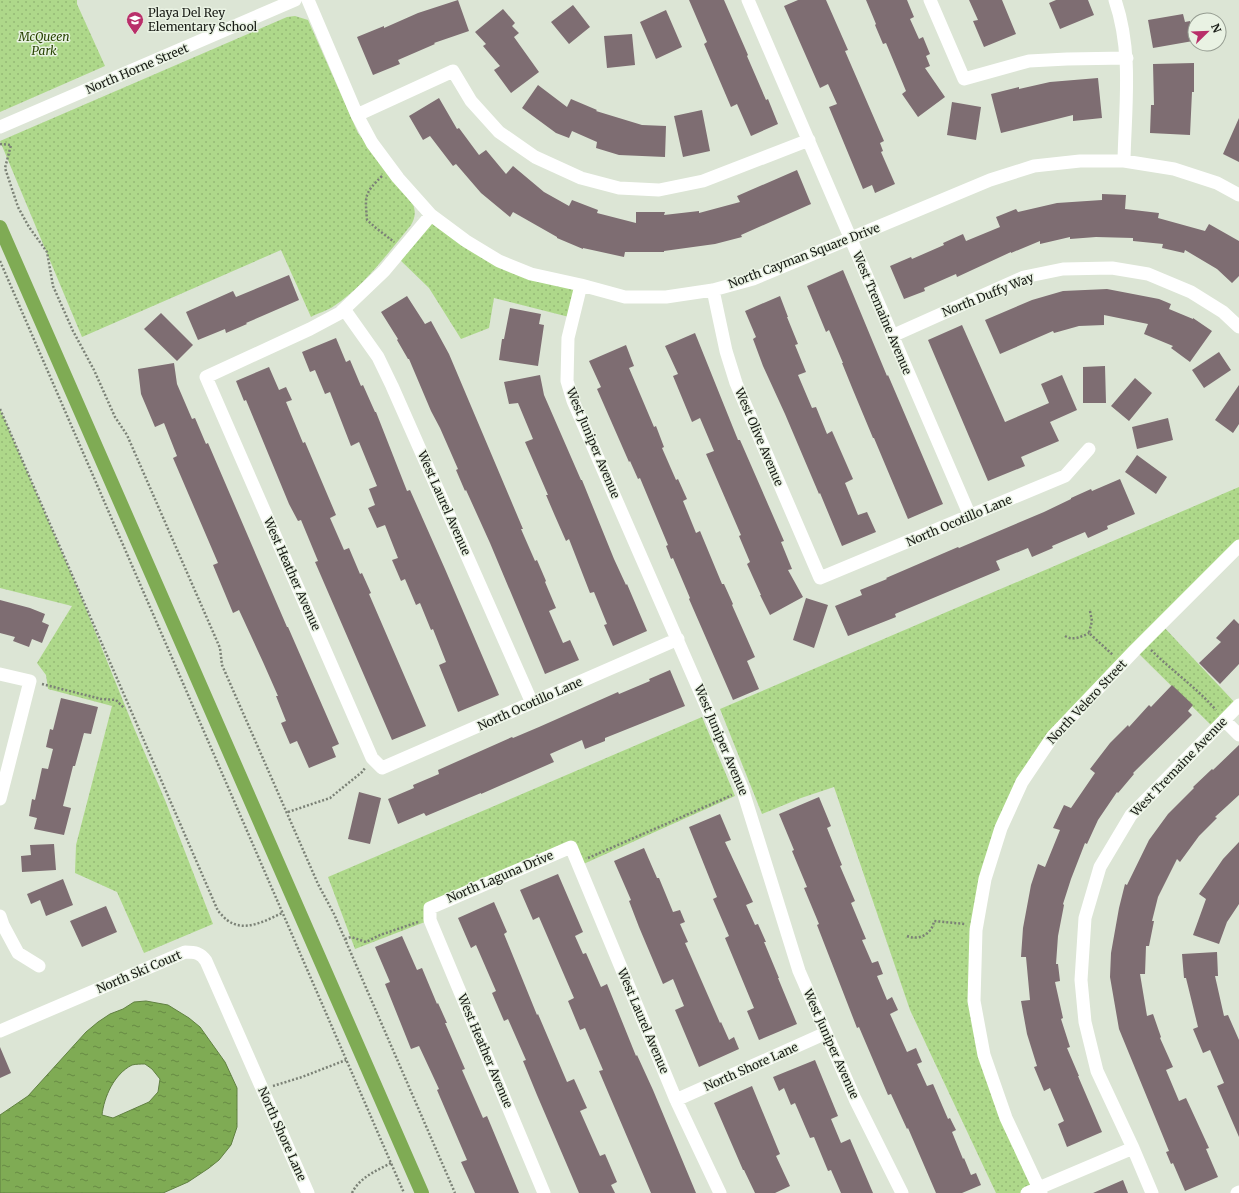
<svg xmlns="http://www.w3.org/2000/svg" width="1239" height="1193" font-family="Merriweather,serif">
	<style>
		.park { fill: url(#park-dots) }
		.water { fill: url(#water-ripples); stroke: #608041; fill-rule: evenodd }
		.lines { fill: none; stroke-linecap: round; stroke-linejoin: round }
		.canal { stroke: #7fab54; stroke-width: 14 }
		.building { fill: #7e6d72 }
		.path { stroke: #7b8176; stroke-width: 2.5; stroke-dasharray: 2 2; stroke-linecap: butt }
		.minor { stroke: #fff; stroke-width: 13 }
		.labels { text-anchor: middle; stroke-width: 3; stroke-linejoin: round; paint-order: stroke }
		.poi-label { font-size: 12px; fill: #181b15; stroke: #e9f2e3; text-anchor: start }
		.park-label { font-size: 12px; font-style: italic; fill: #284402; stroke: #e9f2e3 }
		.street-label { font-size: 12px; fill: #181b15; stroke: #e9f2e3 }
	</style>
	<defs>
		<pattern id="park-dots" width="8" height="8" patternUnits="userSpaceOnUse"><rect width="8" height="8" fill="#aed88a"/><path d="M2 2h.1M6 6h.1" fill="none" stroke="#95b976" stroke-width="1.8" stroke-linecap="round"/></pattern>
		<pattern id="water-ripples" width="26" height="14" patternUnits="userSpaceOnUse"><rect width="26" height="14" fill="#7fab54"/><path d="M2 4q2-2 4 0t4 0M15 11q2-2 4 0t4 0" fill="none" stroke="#678a44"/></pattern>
	</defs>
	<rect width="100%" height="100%" fill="#dce5d5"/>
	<path class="park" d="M0,0H77V4L105,66L0,112Z
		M295,16L308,20L358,133L413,205C416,212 415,218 411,225C389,252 363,287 334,306C327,311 318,313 311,317L281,250L82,337L0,141L287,17Z
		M431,215L531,274L581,285L573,318L494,298L489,328L461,339L429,288L396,256Z
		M0,409L82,599L134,728L165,800L213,924L144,953L117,892L75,873L76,845L112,706L48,689L46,675L37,663L72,606L0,588Z
		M1239,487V546L1161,624L1238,706L1215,729L1135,650L1022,782L985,879L974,997L984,1055L1039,1188L1027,1193H996L910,1010L834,787L801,798L762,814L720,709Z
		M702,717L735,796L579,866L571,848L430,907V920L355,949L328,877Z"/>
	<path class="water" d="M146,1001L168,1005L189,1018L200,1027L225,1062L237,1088V1127L231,1145L219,1160L209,1168L188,1182L163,1193H0V1115L28,1096L86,1032L98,1022L110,1014L123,1009L134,1002ZM145,1064L152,1069L160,1079L158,1092L149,1102L113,1118L102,1115C104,1097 114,1074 132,1065C136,1064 141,1064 145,1064Z"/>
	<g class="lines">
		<path class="canal" d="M0,227L422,1193"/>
	</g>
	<path class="building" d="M458,0L469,31L434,43L435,44L398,60L400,64L373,75L357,37L384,26V28L418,13Z
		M689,0H724L748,55L747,56L766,100L768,99L778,124L751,136L737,104L731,107L704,44L707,42Z
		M798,0H826L848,50L845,51L884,141L880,143L883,151L881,152L895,184L875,193L872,185L863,189L829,107L837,104L828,84L820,88L784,6Z
		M866,0H907L914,17L910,19L919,39L923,37L930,54L926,56L930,66L925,68L945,97L918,117L902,94L906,91L886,43L883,44L875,25L876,24Z
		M969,0H1002L1016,34L984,47L973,21L978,20Z
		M1056,0H1088L1094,15L1060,29L1049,3Z
		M573,5L590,27L569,44L551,22Z
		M503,9L515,23L512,26L519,33L514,37L539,72L511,93L494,70L500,66L483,46L486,44L475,32Z
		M666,10L682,47L656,59L640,22Z
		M1183,14L1185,22L1190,21L1193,41L1153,48L1148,20Z
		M632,34L635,65L607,68L604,36Z
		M1194,63V92H1192L1190,135L1150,133L1151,105H1154L1153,64Z
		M1098,78L1102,118L1073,121V115L1001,133L991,94L1019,87V89L1050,82Z
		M538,85L567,107L571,99L597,110L596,111L642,125L666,126L665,157L619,155L596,148L597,142L572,131L569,138L556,133L522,108Z
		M439,98L457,129L459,128L479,155L486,150L506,174L513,166L544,192L569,206L572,200L598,210L597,213L636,223V212H665L664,215L699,211V213L740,202L737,196L797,170L811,204L741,235L742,237L715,244L664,251V252H625L624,257L583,248V249L557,238V237L513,212L510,217L481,193L456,164L453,166L430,136L423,140L409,116Z
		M952,102L981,107L976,140L947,135Z
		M702,110L710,151L683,157L674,116Z
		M1239,118V162L1223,154Z
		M1102,194L1126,195L1125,209L1159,213L1158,218L1205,231L1209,224L1239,241V276L1232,283L1217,269L1185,250L1184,253L1162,248L1163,244L1133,241V238L1096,237L1070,239V237L1040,244V241L1011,253V252L957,277L956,274L924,288L925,291L904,299L890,266L911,257L912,259L944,245L943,243L963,234L966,241L1000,227L996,217L1016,209L1018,212L1057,203L1102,200Z
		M843,270L887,376L888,375L900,403L943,504L908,519L874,438H873L853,390L842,363H843L829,330L826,332L807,286Z
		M289,275L299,300L246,323L247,324L226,333L225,329L198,340L186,312L233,291L236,297Z
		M1107,289L1159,299L1171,304L1169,309L1193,319V318L1212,331L1190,362L1171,348L1173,346L1144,334L1148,324L1104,315V325L1079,326L1054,333L1053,331L1000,354L985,320L1032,300L1063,291Z
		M407,296L425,324L431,321L449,354L523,529H521L535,561L537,560L546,581L545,582L556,608L549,611L563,643L570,640L579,660L545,674L490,543L466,490L465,491L456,470L458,469L440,428L431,411L409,359H408L397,340L398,339L381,312Z
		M780,296L788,317H787L798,344L795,345L806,372L798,375L812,408L816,407L827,434L832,431L853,479L845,483L858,515L867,512L876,532L842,546L820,493L819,494L785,414L763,366L753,339L756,337L745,311Z
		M510,308L541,314L539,324L544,325L538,366L499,360L502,339H504Z
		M161,313L193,345L177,361L144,329Z
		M962,325L1005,422L1049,403L1041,384L1062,375L1077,410L1050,422L1059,441L1021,457L1025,466L988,481L928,340Z
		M695,333L738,440H740L784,541L781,542L792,569L788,570L803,597L770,615L760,595H761L747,564L750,562L739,536L741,535L706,454L714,451L700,418L692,422L673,376L678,374L665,346Z
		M336,338L346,362L350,360L361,386L363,385L375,412H376L407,491L410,490L445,569L499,695L458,712L439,665L446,662L433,629L431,630L420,603L416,605L405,579L401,581L392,560L398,558L385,525L377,528L368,508L375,505L369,489L377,486L359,442L351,446L330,392L325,394L315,370L310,372L302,352Z
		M626,345L634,366L629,368L654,427L656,426L664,447L662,448L676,480L678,479L687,499L683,501L696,533L700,531L722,584H724L733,604L732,605L755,657L747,661L759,689L733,700L689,599L690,598L673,558L671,559L666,546L668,545L640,478L638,479L630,461L629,462L597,389L601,387L589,361Z
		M1219,352L1231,370L1204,388L1192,370Z
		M174,363L177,384L192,419L195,418L206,444L208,443L287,627H288L339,744L332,747L336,757L309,768L297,741L290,744L281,723L286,721L276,696H278L263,662L239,610L233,613L213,565L218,563L173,458L177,456L164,423L155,427L141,394L138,369Z
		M1105,366L1106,403H1083V367Z
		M269,367L279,390L286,387L292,400L286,402L303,443L305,442L336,515L330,518L344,550L349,548L360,574L362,573L371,593L369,594L426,726L392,740L315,562L318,561L301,520L298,521L289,504L246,400L244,401L236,381Z
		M540,375L544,395L581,480H582L614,559L626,585L627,584L647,631L613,646L604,625L607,624L594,592L590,593L569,539L566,541L555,516L546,495H548L525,442L533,439L518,403L509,404L504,382Z
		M1135,378L1152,393L1129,421L1111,406Z
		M1239,385V424L1233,433L1215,420Z
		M1168,418L1173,440L1137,449L1132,427Z
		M1137,455L1167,477L1156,494L1125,472Z
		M1120,479L1135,514L1107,526L1108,529L1088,538L1085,532L1052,546L1053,548L1032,557L1028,548L996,561L1000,570L895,614L896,617L848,636L835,606L862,595L860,590L887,579L886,578L958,547L959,548L1044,512L1071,499V498L1091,489L1092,491Z
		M806,598L828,605L814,648L793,640Z
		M0,600L30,608L45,614L42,622L49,625L42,643L32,639L29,647L13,641L15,637L0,633Z
		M1234,619L1239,624V664L1220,684L1199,663L1221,642L1216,638Z
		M670,670L685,706L605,738V741L585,749L582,740L550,754L554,762L481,794V793L426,816L424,813L398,824L388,799L414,788L413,785L439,774L438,770L512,737L513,738L539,727L618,692L619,694L650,681L649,679Z
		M1172,685L1193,705L1188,711L1192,715L1133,773L1134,774L1118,793L1117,792L1098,820L1087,844L1085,843L1071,879L1063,904L1064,905L1058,936L1056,964H1058L1060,981L1055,982L1063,1018L1061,1019L1070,1047L1067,1048L1079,1076H1078L1102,1132L1067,1147L1058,1124L1064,1121L1050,1088L1044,1091L1034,1067L1037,1066L1027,1034L1021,1001L1030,1000L1026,957H1021L1023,928L1031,885L1038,864L1045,867L1060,830L1053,828L1064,805L1071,808L1095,773L1090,769L1110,743L1128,725L1129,727L1149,705L1151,707Z
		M61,698L98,707L91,734L84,733L75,766H73L63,806L71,808L64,835L34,829L37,818L29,816L32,799L35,800L42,768L48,769L53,749L46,747L50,729L53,730Z
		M1239,745V795L1215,817L1217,818L1199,836L1180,862L1177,859L1158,897L1152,921H1154L1149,946H1146L1145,974H1140L1147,1016L1153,1014L1161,1037L1160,1038L1173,1067L1166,1070L1179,1101L1186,1098L1209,1148L1206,1149L1218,1177L1185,1191L1173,1163L1171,1164L1166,1152L1169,1151L1119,1029L1110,977L1111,953L1119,908L1125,884L1127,885L1149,840L1168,814L1194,788L1193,787L1212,769L1213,770Z
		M359,792L381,798L370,844L348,839Z
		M819,797L831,826L827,828L842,865L840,866L855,901L851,903L866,939L862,940L872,963L878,961L883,974L877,976L887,1000L892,997L898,1010L890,1014L907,1052L916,1048L922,1062L917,1064L927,1086L933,1084L948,1119L950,1118L956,1130L952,1132L963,1159L964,1158L971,1175L976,1173L981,1185L962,1193H936L908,1128L907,1129L891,1094L888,1095L859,1027L857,1028L817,925L819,924L804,888L807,887L792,851L794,850L779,814Z
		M720,814L731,840L725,842L753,902L746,905L755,925L758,924L766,942H764L779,978H778L797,1024L759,1040L747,1011L754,1008L725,938L729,936L713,899L717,897L689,827Z
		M1239,842V904L1227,922L1219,944L1193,935L1206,899L1199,894L1223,859Z
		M54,844L56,870L22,872L21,856L31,855L30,845Z
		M644,848L657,878H659L673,912L680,910L685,922L680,924L688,942L685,943L720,1023L721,1022L729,1040L734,1037L739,1049L699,1067L675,1010L684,1006L673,979L663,984L639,927L629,901L631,900L614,861Z
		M558,874L583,932L575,936L583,954L586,953L601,987L607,984L636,1056L637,1055L653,1090L696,1193H651L599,1071L603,1070L585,1028L580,1030L568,1001L574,998L539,917L533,920L520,890Z
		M63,879L73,905L46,916L40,900L31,904L27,894Z
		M494,902L507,932L504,934L537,1015L538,1014L567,1082L574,1079L587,1108L580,1111L600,1156L605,1154L617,1182L611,1185L615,1193H579L537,1095L523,1061L526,1060L508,1019L504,1021L492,993L496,991L476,945L471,948L458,918Z
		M106,906L117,932L82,947L70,921Z
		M402,936L417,970L422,968L437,1004L438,1003L447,1023H445L465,1069L462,1070L483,1118L487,1116L519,1193H475L461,1162L467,1160L437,1090L439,1089L419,1046L411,1049L385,984L390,982L375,947Z
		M1217,952L1218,976H1215L1224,1016L1228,1015L1239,1040V1137L1217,1086L1224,1083L1210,1050L1203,1053L1193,1029L1198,1027L1186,978H1184L1182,954Z
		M0,1047L11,1073L0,1078Z
		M815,1060L838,1116L831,1119L841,1143L850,1139L873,1193H841L831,1170L828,1171L814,1137L810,1138L795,1103L791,1105L784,1088L779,1091L773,1077Z
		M752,1086L780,1154L776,1156L790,1186L775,1193H755L744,1170H743L714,1103Z
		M1123,1180L1128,1193H1093Z"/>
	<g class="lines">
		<path class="path" d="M0,144L11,145L5,168L18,207L29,227L47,252L53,286L73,331L94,370L115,417L127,435L220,648L222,665L318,884L334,914L455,1193
			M382,176C364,194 365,195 367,220L376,228L394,242
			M0,261L404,1193
			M0,409L218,911C221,914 224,918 227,920C244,933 265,921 282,913
			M1090,611L1092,621L1089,633L1113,655
			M1065,636C1073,641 1081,637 1089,633
			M1151,650C1172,671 1196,687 1216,710
			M42,684L101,699L116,700L124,708
			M288,812L330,798L362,772L365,768
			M588,858L732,795
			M907,936C919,941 932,934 934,921L965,924
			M345,939L351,937L366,942L380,935L418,922
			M273,1086L302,1077L346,1060
			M352,1193C360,1177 376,1171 391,1163"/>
		<path class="minor" d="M308,0L357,115L372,143L398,178L431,215L466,241L499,261L531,274L581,285L625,297H666L713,290L753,279L990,180L1034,166L1080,161H1124L1174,169L1217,183L1239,195
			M748,0L970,516
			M930,0L964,79L1029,61L1067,59L1127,58
			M1115,0C1133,52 1125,108 1124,161
			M357,115L453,71L471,101L499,132L535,157L581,178L619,188L659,190L703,181L809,140
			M0,127L295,0
			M431,215L384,271L340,313L310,329L206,377L372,758L382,768L678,639
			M581,285L568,338L567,381L573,401L735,772L742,788L799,971L855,1099L902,1193
			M713,290L726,351L736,383L820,578L1065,476L1089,449
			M344,309L378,357L392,386L532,703
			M892,336L1024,277L1063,269L1112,268L1148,274L1191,292L1223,312L1239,327
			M0,674L30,681L0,799
			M1224,720L1239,735
			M0,916L3,925L18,953L39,966
			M0,1031L185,952C195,952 201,953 206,961L308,1193
			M676,1100L826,1033
			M544,1193L430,920V908L571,847L676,1100L720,1193
			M1027,1193L1133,1148
			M1041,1193L1006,1118L984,1055L974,1001L976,930L985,879L1001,828L1022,782L1053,736L1135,650L1239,546
			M1152,1193L1133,1148L1097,1071L1085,1022L1081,980L1085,918L1100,867L1131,815L1239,705
			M1237,1193L1239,1192"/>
	</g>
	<defs>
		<symbol id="school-pin" viewBox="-11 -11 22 30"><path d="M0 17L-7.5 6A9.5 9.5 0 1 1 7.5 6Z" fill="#b92f6a" stroke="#e9f2e3"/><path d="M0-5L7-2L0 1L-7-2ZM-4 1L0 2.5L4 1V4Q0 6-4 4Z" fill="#fff"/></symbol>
	</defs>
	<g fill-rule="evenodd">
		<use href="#school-pin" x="125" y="10" width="20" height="27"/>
	</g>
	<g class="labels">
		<g class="poi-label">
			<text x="148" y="17">Playa Del Rey<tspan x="148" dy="14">Elementary School</tspan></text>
		</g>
		<g class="park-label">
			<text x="44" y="41">McQueen<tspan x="44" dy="14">Park</tspan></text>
		</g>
		<g class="street-label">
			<text transform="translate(137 69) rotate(-23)" y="4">North Horne Street</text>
			<text transform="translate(804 256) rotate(-21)" y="4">North Cayman Square Drive</text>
			<text transform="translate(988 295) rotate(-22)" y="4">North Duffy Way</text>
			<text transform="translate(882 313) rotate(67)" y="4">West Tremaine Avenue</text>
			<text transform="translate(759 437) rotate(67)" y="4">West Olive Avenue</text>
			<text transform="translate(593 443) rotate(67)" y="4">West Juniper Avenue</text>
			<text transform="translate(444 503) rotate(66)" y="4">West Laurel Avenue</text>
			<text transform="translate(959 521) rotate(-23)" y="4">North Ocotillo Lane</text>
			<text transform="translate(292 574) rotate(66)" y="4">West Heather Avenue</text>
			<text transform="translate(1087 702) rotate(-47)" y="4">North Velero Street</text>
			<text transform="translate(530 704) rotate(-24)" y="4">North Ocotillo Lane</text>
			<text transform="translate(721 740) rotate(67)" y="4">West Juniper Avenue</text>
			<text transform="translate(1179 767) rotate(-46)" y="4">West Tremaine Avenue</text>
			<text transform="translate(500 877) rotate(-23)" y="4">North Laguna Drive</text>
			<text transform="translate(139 972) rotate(-23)" y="4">North Ski Court</text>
			<text transform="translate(643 1021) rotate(67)" y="4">West Laurel Avenue</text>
			<text transform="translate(831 1044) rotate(66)" y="4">West Juniper Avenue</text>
			<text transform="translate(485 1051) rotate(67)" y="4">West Heather Avenue</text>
			<text transform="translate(751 1067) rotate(-24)" y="4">North Shore Lane</text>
			<text transform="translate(282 1134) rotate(66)" y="4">North Shore Lane</text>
		</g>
	</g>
	<g transform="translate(1207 32) rotate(67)"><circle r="19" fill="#e9f2e3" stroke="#959c91"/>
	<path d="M0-3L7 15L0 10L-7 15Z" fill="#b92f6a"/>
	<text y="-6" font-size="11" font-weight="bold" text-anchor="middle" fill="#181b15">N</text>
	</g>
</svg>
